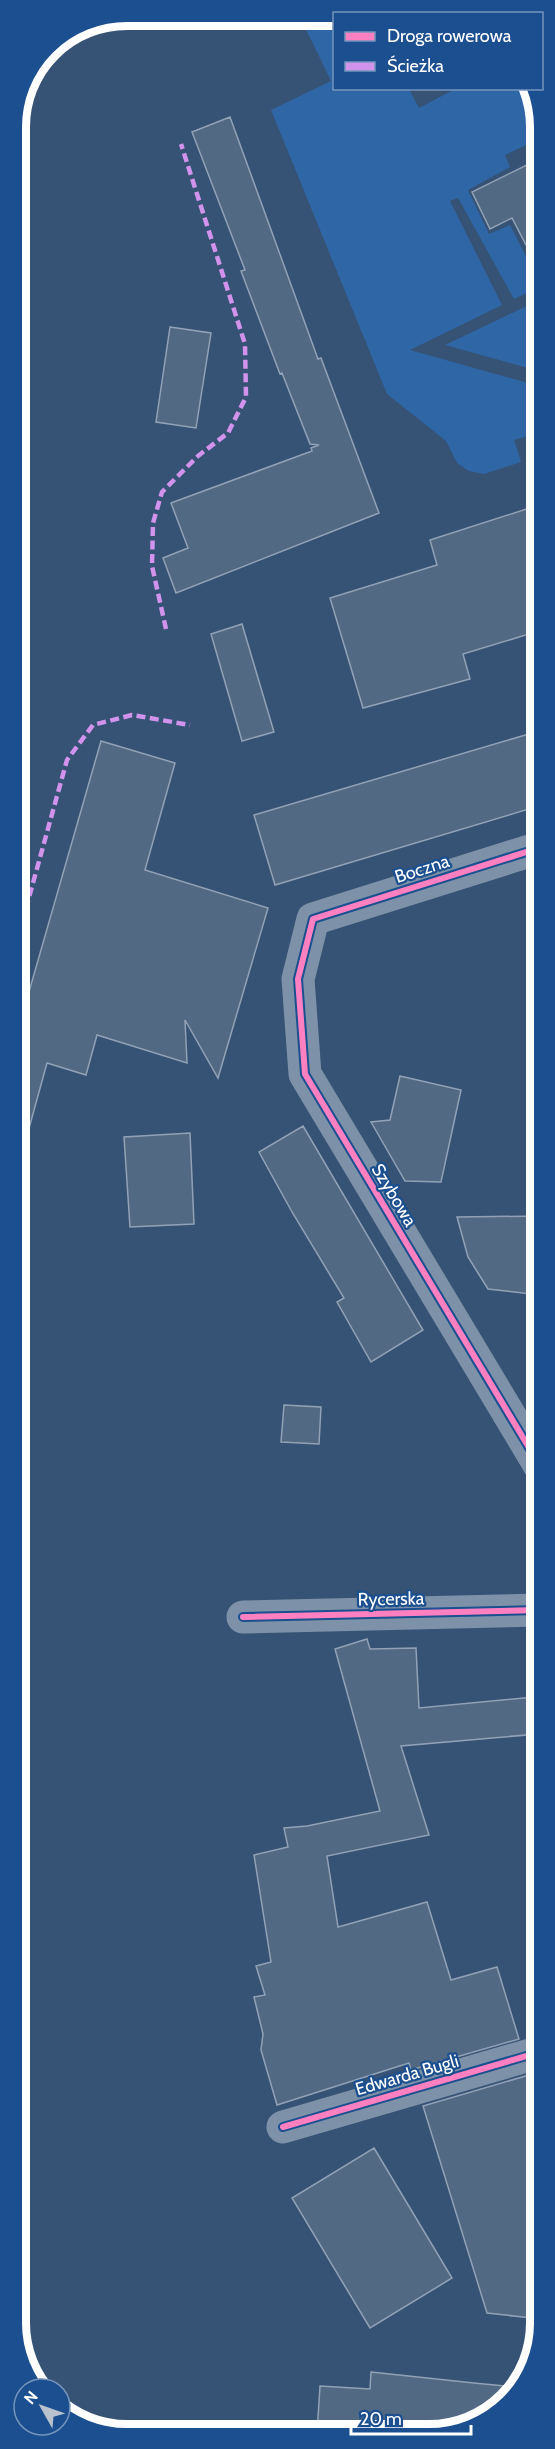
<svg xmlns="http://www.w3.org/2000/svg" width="555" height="2449" font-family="Cabin,sans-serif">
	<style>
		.green { fill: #2f66a5 }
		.building { fill: #526984; stroke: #92a2b6; stroke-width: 1.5 }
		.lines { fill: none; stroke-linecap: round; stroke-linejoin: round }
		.minor { stroke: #7d92a8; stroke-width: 33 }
		.quiet { stroke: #d193ec; stroke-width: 4.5; stroke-dasharray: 9 4.5; stroke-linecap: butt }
		.cycleway-casing { stroke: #1b4f8f; stroke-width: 10 }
		.cycleway { stroke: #ff80c0; stroke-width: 6 }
		.labels { text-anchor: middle; stroke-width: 4.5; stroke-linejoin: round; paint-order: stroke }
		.street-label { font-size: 18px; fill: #fff; stroke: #1b4f8f }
		.rim { fill: none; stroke: #fff; stroke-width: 8 }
	</style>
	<rect width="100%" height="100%" fill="#365274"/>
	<path class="green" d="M300,17H334V88L409,89L419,108L455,89H528L539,112V139L505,155L510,167L468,190L489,234L510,225L535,274L539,272V295L535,289L514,299L458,198L450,201L502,305L410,350L539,386V433L514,440L521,462L484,474L469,471L457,463L446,441L387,394L271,110L331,81Z
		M531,304L539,319V371L445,345Z"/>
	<path class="building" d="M230,117L318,359L321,358L379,513L176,593L163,558L188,548L171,503L312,451L311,448L319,445L310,444L282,373L280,374L241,271L245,270L192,132Z
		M539,159V270L512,218L490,229L472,192Z
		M170,327L211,333L196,428L156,422Z
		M539,505V631L463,654L470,679L363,708L330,598L437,565L430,540Z
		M242,624L274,732L242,741L211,634Z
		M539,731V806L275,885L254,815Z
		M101,741L175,763L145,870L268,908L218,1078L185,1020L187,1063L97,1035L86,1075L47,1063L25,1143L16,1142V1037Z
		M400,1076L461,1090L441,1182L405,1181L371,1122L390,1120Z
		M303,1126L423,1330L371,1362L337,1302L344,1298L292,1212L259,1152Z
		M190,1133L194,1224L130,1227L124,1137Z
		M539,1216V1295L488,1289L468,1257L457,1217Z
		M284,1405L321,1407L319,1444L281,1442Z
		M367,1639L370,1649L416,1648L419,1708L534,1697L538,1734L401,1746L429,1835L327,1856L338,1927L427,1902L451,1980L497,1967L519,2039L411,2070L409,2063L277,2105L261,2050L263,2034L254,1997L265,1995L256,1966L271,1962L254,1855L288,1847L284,1828L307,1826L380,1811L335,1649Z
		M529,2075L533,2086L540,2084V2319L487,2313L423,2106Z
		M374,2148L452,2278L370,2328L292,2198Z
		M371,2372L474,2383L514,2387L508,2401L443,2433H317L320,2386L370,2389Z"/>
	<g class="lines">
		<path class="minor" d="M539,848L313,919L298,979L305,1074L540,1466
			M243,1617L540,1610
			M283,2127L540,2052"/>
		<path class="quiet" d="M166,629L152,566L153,523L162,492L198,456L228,433L246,397L245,344L181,144
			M15,948L67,760L93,725L132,715L190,725"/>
		<defs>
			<path id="cycleway" d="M539,848L313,919L298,979L305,1074L540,1466
				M243,1617L540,1610
				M283,2127L540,2052"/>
		</defs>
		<use href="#cycleway" class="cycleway-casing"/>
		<use href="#cycleway" class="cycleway"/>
	</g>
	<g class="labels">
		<g class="street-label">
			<text transform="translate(422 869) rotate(-18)" y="6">Boczna</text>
			<text transform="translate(394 1195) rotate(59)" y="6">Szybowa</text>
			<text transform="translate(391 1599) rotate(-1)" y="6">Rycerska</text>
			<text transform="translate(407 2075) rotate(-16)" y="6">Edwarda Bugli</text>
		</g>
	</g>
	<path d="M0 0H555V2449H0ZM127 26H429A101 101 0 0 1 530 127V2323A101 101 0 0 1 429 2424H127A101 101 0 0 1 26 2323V127A101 101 0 0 1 127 26Z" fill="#1b4f8f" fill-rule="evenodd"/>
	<path class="rim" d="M127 26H429A101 101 0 0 1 530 127V2323A101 101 0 0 1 429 2424H127A101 101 0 0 1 26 2323V127A101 101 0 0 1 127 26Z"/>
	<rect x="333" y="12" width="210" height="78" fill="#1b4f8f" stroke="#7695bc" stroke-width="1.5"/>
	<rect x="345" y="32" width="30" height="9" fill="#ff80c0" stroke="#7695bc" stroke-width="1.5"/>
	<text x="387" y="42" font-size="18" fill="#ffffff">Droga rowerowa</text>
	<rect x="345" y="62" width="30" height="9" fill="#d193ec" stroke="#7695bc" stroke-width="1.5"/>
	<text x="387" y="72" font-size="18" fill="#ffffff">Ścieżka</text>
	<g transform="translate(42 2407) rotate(310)"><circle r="28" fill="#1b4f8f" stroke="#7695bc" stroke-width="1.5"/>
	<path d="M0-4.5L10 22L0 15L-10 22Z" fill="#b9c2ce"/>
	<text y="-9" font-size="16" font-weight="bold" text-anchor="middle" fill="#ffffff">N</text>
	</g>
	<path d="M351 2425v9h120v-9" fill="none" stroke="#ffffff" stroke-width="3"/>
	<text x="360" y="2425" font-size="18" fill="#ffffff" stroke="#1b4f8f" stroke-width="4.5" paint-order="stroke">20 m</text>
</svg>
